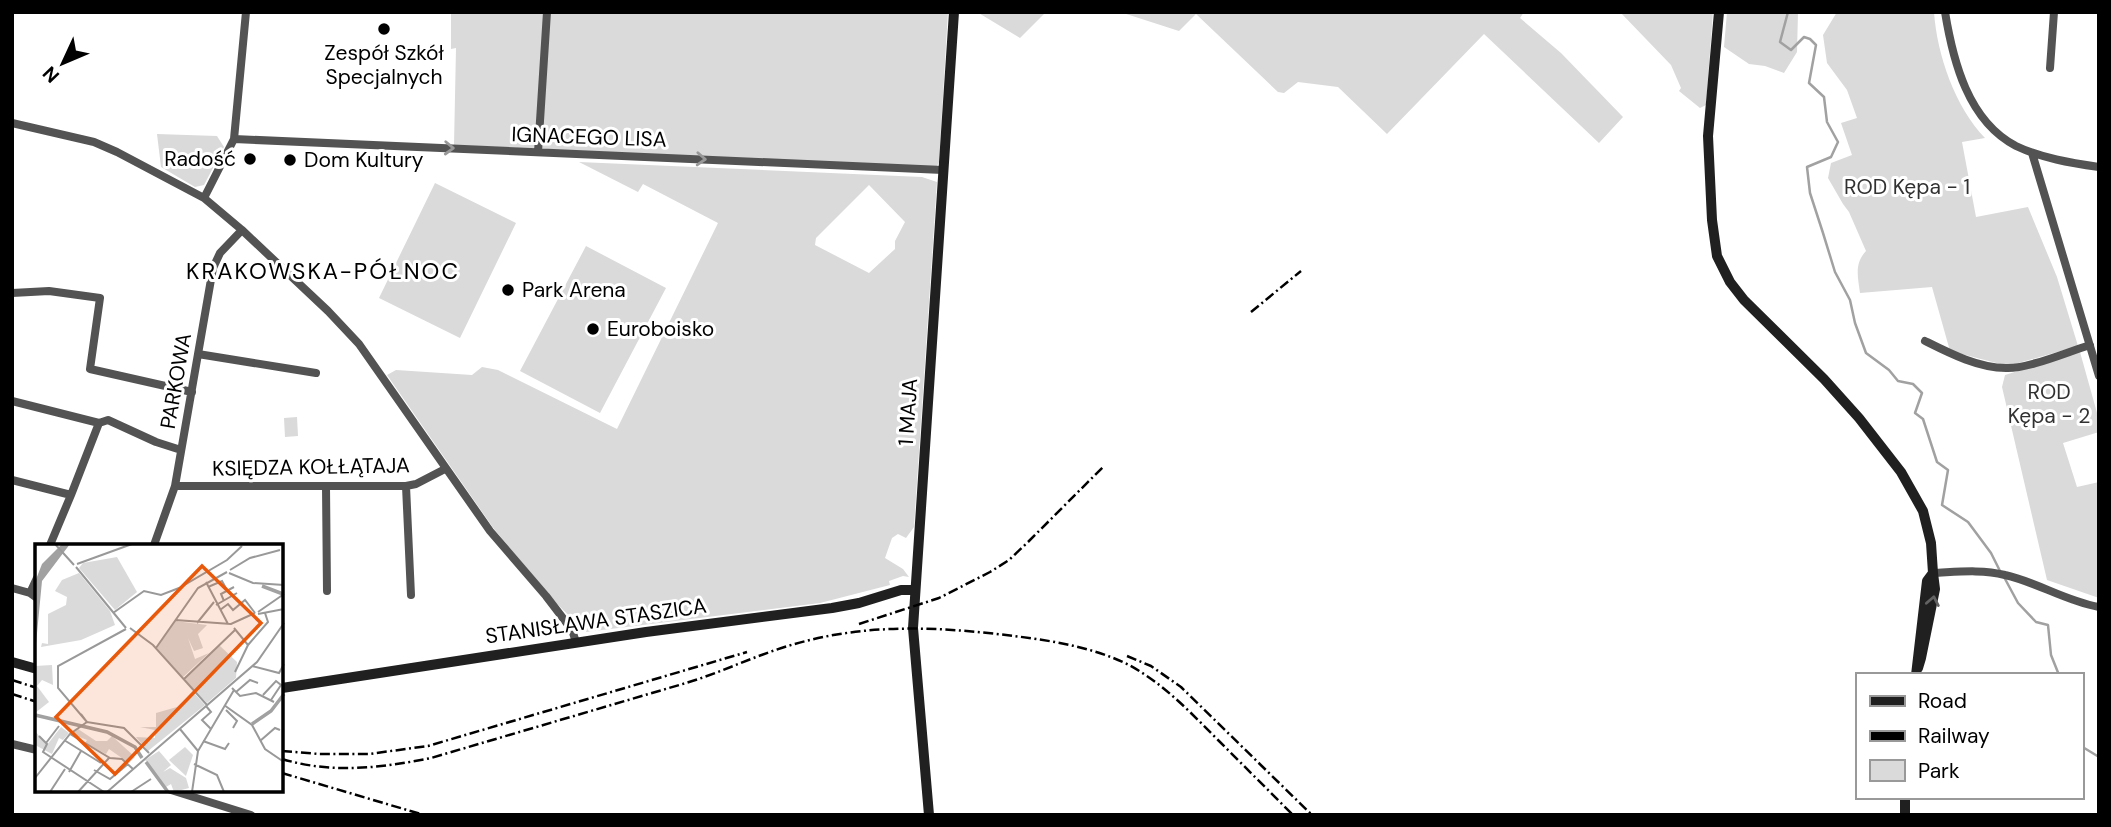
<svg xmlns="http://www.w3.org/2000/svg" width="2111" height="827" font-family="'DM Sans',sans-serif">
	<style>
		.green { fill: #dadada; fill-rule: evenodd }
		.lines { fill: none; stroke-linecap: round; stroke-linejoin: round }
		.stream { stroke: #a1a1a1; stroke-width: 2.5 }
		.street { stroke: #535353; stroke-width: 8 }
		.secondary { stroke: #202020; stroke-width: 10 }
		.rail { stroke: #000; stroke-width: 2.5; stroke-dasharray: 10 3.5 2 3.5; stroke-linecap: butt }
		.oneway { stroke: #989898 }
		.oneway2 { stroke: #636363 }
		.poi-dot { fill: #000; stroke: #fff; stroke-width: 2.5 }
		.labels { text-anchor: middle; stroke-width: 6; stroke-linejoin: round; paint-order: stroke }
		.poi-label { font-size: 21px; fill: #000; stroke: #fff; text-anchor: start }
		.street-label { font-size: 21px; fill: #000; stroke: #fff }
		.park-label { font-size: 21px; fill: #313131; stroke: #fff }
		.neighbourhood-label { font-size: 23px; letter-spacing: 2px; fill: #000; stroke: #fff }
		.inset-river { fill: none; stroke: #a1a1a1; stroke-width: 3.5 }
		.inset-road { fill: none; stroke: #999; stroke-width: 2 }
		.view { fill: #e8590c; fill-opacity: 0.15; stroke: #e8590c; stroke-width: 3.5 }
		.inset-edge { fill: none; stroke: #000; stroke-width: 3.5 }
	</style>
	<rect width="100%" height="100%" fill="#fff"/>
	<path class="green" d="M451,12H948L939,162L937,166L932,167L454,145L456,48L451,49Z
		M977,12H1046L1020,38Z
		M1120,12H1524L1520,18L1561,53L1623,117L1599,143L1484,34L1387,134L1338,87L1298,82L1284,93L1278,92L1196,14L1179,31Z
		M1620,12H1713L1706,105L1700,108L1679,91L1681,88L1671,65Z
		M1727,12H1798L1797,52L1784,73L1765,66L1749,64L1724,47Z
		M1837,12H1934C1937,55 1955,107 1985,138L1962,142L1976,217L2028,207L2057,277L2078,346L2008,366L1950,351L1932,287L1860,293C1858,277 1854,264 1866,251L1849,212L1843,204L1828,178L1831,163L1852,155L1841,123L1857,118L1847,90L1827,63L1823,35Z
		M157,134L217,136L224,147L204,185L195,187L161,167Z
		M579,162L922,177L937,182L914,527L906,538L898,534L892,538L885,558L903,569L909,577L903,576L889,581L890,585L820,603L586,632L558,605L494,529L387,375L396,370L472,375L482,367L498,370L617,429L718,223L643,184L638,192ZM869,185L905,222L895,241V249L869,273L815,245L816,238Z
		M435,183L516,223L460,338L379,298Z
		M586,246L666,288L600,413L520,371Z
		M2080,352L2099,420V432L2063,443L2077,487L2099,482V598L2047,580L2002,387L2005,375Z
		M297,417L298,436L285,437L284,418Z"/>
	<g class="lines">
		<path class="stream" d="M1788,12L1780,42L1791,50L1804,37L1810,39L1816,45L1809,83L1824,97L1827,122L1838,142L1831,157L1807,167L1810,193L1823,233L1835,272L1850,300L1855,323L1866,353L1889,370L1898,381L1913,384L1922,393L1915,413L1923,419L1937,462L1948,470L1942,505L1968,522L1991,553L2000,571
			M2004,577L2018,603L2036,622L2048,625L2051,655L2059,675
			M2081,746L2099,757"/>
		<path class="street" d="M1945,12C1953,61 1968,121 2016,146C2041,158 2071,163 2099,167
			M2050,68L2054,12
			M12,123L94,142L117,152L204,198L242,230L328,311L359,344L490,531L546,596L572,630L576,642
			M234,139L943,170
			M538,152L547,12
			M2032,153L2099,376
			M204,198L234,139L246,12
			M12,293L49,291L100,298L90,369L192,392
			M1925,341C1949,353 1978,368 2006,368C2028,369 2067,352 2090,345
			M198,354L316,373
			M12,401L99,423L108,420L156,442L181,450
			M12,480L71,495L99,423
			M175,486H406L416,484L445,469
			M406,486L411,595
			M326,487L327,591
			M50,545L71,495
			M154,545L175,486L213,268L220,253L242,230
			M1933,573C1957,572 1981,569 2005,575C2037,582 2065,601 2099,607
			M12,588L30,593L37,598
			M30,593L37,578
			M12,744L37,750
			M171,790L251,815"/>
		<path class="secondary" d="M1719,12L1708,136L1712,220L1717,256L1730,282L1744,300L1824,379L1859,418L1901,472L1923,511L1931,543L1933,573
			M12,662L37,669
			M1916,675L1927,581L1933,573L1935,589L1921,658L1918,668
			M282,688L646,632L832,608L859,603L901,590H915
			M929,815L913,628L954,12
			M1905,815V797"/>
		<path class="rail" d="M1251,312L1301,271
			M859,624L939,598L990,572L1009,560L1028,542L1103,467
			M1127,656L1151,666L1181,687L1312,815
			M12,680L37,688
			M12,694L37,702
			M282,751L319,754H369L428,746L747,652
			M282,759C332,774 381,768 431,758C516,733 601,708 686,683C726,671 764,651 806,641C872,624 939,627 1006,635C1047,640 1091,646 1129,665C1164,684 1190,712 1218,740C1243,765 1268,790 1293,815
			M282,773L424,815"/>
	</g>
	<defs><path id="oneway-chevron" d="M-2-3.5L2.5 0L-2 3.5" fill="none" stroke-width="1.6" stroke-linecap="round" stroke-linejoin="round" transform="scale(1.75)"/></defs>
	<g class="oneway">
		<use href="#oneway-chevron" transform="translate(449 148) rotate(2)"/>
		<use href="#oneway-chevron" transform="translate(701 159) rotate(3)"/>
	</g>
	<use class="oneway2" href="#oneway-chevron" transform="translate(1933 601) rotate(-79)"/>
	<g class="poi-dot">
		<circle cx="384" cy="29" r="7"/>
		<circle cx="250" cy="159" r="7"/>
		<circle cx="290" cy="160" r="7"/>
		<circle cx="508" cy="290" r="7"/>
		<circle cx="593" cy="329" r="7"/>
	</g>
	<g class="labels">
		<g class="poi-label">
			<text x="384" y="60" text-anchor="middle">Zespół Szkół<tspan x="384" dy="24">Specjalnych</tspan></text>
			<text x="236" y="166" text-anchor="end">Radość</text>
			<text x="304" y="167">Dom Kultury</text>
			<text x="522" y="297">Park Arena</text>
			<text x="607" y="336">Euroboisko</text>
		</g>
		<g class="street-label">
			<text transform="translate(589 137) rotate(2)" y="7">IGNACEGO LISA</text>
			<text transform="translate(176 381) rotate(-80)" y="7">PARKOWA</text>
			<text transform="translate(908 412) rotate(-86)" y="7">1 MAJA</text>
			<text transform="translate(311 467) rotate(-1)" y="7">KSIĘDZA KOŁŁĄTAJA</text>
			<text transform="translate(596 621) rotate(-8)" y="7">STANISŁAWA STASZICA</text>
		</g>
		<g class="park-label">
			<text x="1907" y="194">ROD Kępa - 1</text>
			<text x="2049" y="399">ROD<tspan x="2049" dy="24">Kępa - 2</tspan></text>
		</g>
		<g class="neighbourhood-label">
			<text x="323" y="279">KRAKOWSKA-PÓŁNOC</text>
		</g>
	</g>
	<g transform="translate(35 544)">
		<rect width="248" height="248" fill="#fff"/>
		<path d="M82,13L102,48L80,66L44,24L48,19ZM44,29L75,67L80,81L46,96L6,103L7,99L13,100V70L31,61L32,53L20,47L27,36ZM140,77L172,81L163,90L168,104L159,107L153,94L160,115L174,109L148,133L122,104ZM184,101L202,118L201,134L172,159L149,135ZM17,121L18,141L7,136L2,142L14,158L0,169V122ZM158,148L170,161L113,207L101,193L120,194V186L105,183H121V169L142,163ZM26,183L34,189L28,196L24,194L17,210L0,201V187L12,201ZM43,185L61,197H72L77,192L100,213L94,219L74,205L71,210L50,199L52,196L37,190ZM150,203L158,211L151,232L134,216ZM124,207L136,221L128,228L135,224L151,234L154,244L139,248L136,240L131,243L110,216Z" fill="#dadada"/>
		<path d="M27,0H35L7,37L0,110V38L7,20Z" fill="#a1a1a1"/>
		<path class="inset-river" d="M227,42L248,50M0,171L72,188L100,203L107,214M217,180L236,167L249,150M111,218L133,248"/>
		<path class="inset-road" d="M20,0L39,21M42,20L97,0M41,23L91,84M195,26L215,14L245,6M194,29L218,39L249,41M171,38L193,80M173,43L187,37L192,46M189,57L186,50L199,43M181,61L202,49M185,66L193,60L198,66L210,56L220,69M223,68L249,50M78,69L109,47L126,51L144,44L192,16L207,2M223,70L249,65M140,76L196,80L220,69M162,79L179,58M95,84L118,101L172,161M199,84L213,101M213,101L233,78L230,69M121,104L163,44L192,28M217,122L244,129L249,120M200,128L213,101M149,135L200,86M197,144L205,152L221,149L239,158M201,148L215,136L223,139M228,151L241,137L246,141L236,156M189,161L217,181L230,205L249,218M171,162L176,168L167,176L176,185M191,166L202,177L198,184M46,170L52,178L23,144V122L91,85M145,185L163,207M35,190L75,214L87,215L98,225M4,192L12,200L8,208L69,248M29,196L66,219M168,197L190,205L194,199M225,197L240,184L245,186M11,199L24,182M111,214L222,118L249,79M159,220L182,231L189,248M59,226L75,235L93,220M34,228L46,207M0,234L35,190L52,178L89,184L114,209M15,248L30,225M43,248L74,214M72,248L111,214M96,248L116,235M157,248L163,207L199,146"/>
		<path class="view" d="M167,22L226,79L80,230L21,173Z"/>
		<rect width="248" height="248" class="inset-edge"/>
	</g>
	<rect width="2111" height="827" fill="none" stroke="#000000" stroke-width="28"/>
	<rect x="1856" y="673" width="228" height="126" fill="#ffffff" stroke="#999999" stroke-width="2"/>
	<rect x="1870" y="696" width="35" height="10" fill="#202020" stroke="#999999" stroke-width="2"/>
	<text x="1918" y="708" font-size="21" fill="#000000">Road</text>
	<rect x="1870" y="731" width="35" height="10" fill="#000000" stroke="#999999" stroke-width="2"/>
	<text x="1918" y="743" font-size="21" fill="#000000">Railway</text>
	<rect x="1870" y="760" width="35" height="21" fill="#dadada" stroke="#999999" stroke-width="2"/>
	<text x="1918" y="778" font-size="21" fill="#000000">Park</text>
	<g transform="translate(63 63) rotate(226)" stroke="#ffffff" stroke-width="5" paint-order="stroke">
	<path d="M0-5L12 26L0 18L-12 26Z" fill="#000000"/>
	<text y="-10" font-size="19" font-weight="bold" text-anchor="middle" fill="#000000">N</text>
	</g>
</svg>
